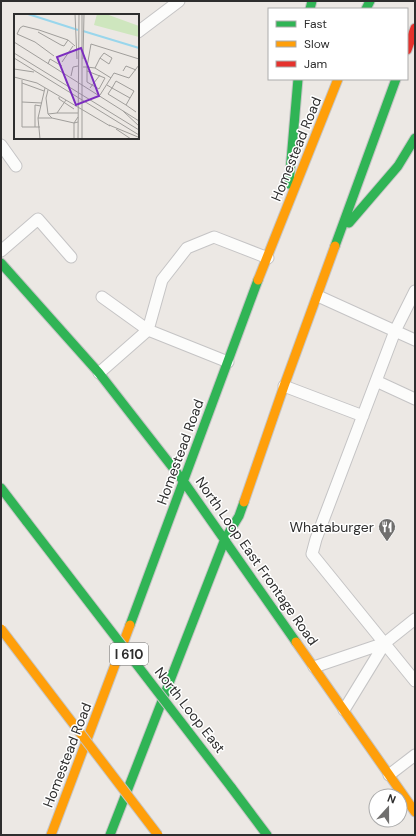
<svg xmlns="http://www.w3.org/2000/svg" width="416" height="836" font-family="'DM Sans',sans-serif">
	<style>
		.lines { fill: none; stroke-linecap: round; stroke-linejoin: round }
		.lane-casing { stroke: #c5c4c5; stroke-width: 13 }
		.fast-casing { stroke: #c5c4c5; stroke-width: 11 }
		.slow-casing { stroke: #c5c4c5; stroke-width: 11 }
		.jam-casing { stroke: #c5c4c5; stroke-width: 11 }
		.lane { stroke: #fcfcfb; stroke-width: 11 }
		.fast { stroke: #30b455; stroke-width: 9 }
		.slow { stroke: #ff9f0a; stroke-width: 9 }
		.jam { stroke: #e5322d; stroke-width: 9 }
		.fast-bridge-casing { stroke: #c6c5c4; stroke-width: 11; stroke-linecap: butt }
		.slow-bridge-casing { stroke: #c6c5c4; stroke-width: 11; stroke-linecap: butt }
		.fast-bridge { stroke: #30b455; stroke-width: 9 }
		.slow-bridge { stroke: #ff9f0a; stroke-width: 9 }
		.labels { text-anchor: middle; stroke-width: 3; stroke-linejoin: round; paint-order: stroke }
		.shield { fill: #fff; stroke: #6d6d6d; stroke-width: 1 }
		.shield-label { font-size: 13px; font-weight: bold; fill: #2e2e2e }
		.street-label { font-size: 14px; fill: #2e2e2e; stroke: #fff }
		.poi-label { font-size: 14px; fill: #2e2e2e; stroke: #fff; text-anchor: end }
		.inset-river { fill: none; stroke: #99d6ec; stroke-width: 2 }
		.inset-road { fill: none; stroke: #a09e9b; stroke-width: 1 }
		.view { fill: #7b2cbf; fill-opacity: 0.15; stroke: #7b2cbf; stroke-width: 2 }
		.inset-edge { fill: none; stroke: #2e2e2e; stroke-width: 2 }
	</style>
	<rect width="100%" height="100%" fill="#ece8e4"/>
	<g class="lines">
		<defs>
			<path id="lane" d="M138,32L179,1
				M1,145L16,166
				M1,251L38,219L71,257
				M318,296L395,331L415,291
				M102,297L148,330L228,362
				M415,340L395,331L316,539L312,554L415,681
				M99,373L148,330L162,280L187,248L214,237L268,258
				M376,381L415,399
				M284,386L363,416
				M314,667L385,643L415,619
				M344,710L385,643
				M389,775L415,755"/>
			<path id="fast" d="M310,9L312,1
				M366,9L370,1
				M289,184L298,79
				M349,223L398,166L415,138
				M335,246L396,79
				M1,263L99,373L184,482L296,642
				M1,488L27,522
				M130,625L258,280
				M231,787L267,835
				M110,835L225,539L239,516L244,502"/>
			<path id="slow" d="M258,280L338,79
				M244,502L284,386L335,246
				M296,642L415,812
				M51,835L130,625"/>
			<path id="jam" d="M407,50L415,28"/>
		</defs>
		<use href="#lane" class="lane-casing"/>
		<use href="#fast" class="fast-casing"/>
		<use href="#slow" class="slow-casing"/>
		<use href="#jam" class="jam-casing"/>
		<use href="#lane" class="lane"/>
		<use href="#fast" class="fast"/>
		<use href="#slow" class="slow"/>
		<use href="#jam" class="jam"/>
		<defs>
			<path id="fast-bridge" d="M27,522L231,787"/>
			<path id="slow-bridge" d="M1,629L158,835"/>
		</defs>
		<use href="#fast-bridge" class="fast-bridge-casing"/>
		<use href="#slow-bridge" class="slow-bridge-casing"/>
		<use href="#fast-bridge" class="fast-bridge"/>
		<use href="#slow-bridge" class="slow-bridge"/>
	</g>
	<defs>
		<symbol id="restaurant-pin" viewBox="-11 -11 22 30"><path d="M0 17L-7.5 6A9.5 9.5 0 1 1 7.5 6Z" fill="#706f6e" stroke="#fff"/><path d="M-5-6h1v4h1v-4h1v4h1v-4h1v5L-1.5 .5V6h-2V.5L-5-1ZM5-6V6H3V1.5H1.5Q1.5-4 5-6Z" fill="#fff"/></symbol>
	</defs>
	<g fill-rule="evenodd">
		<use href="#restaurant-pin" x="377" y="517" width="20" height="27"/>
	</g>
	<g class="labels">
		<rect class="shield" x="110" y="643" width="38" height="22" rx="3"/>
		<g class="shield-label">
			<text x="129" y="659">I 610</text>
		</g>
		<g class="street-label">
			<text transform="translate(296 149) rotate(-68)" y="5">Homestead Road</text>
			<text transform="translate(180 452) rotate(-70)" y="5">Homestead Road</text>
			<text transform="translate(257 561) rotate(55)" y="5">North Loop East Frontage Road</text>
			<text transform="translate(190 710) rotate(52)" y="5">North Loop East</text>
			<text transform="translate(67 755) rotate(-69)" y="5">Homestead Road</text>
		</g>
		<g class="poi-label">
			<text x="374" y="532">Whataburger</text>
		</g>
	</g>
	<g transform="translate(14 14)">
		<rect width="125" height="125" fill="#ece8e4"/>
		<path d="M83,0H92L125,12V23L80,11Z" fill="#cee6be"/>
		<path class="inset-river" d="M14,0L64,16M69,17L125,34"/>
		<path class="inset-road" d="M61,0L63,45M68,0V125M24,18L47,31L50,32L54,26M0,28L125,107M0,39L125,116M40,42L21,28L3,20L6,14L9,12L25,16L54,26L61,32M0,44L125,121M69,45L70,0M48,48L59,32M34,50L36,45L48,52M69,53H73L77,30L125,45M81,54L86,44L90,39L98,44L95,50L86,44M0,55L20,58M73,57L91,64L85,75L73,68V53L81,54L97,64M109,57L112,52L122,56M57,62L59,53L64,52M0,63L23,69L96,112M8,66V113H26M8,69L30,77M93,71L98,74L102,67L120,77L112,91L94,80L98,74L116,84M76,74L86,61M34,76L32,84L34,100L38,104L60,109L64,103M86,81L100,59L115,64L125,51M45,83V85L60,95M8,88L28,89M112,91L122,98M109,97L125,112M43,99H64M34,100L43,99L52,86M24,104H38M95,111L124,123M21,113V91L27,92M102,115L117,125M26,125L24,104L31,74M60,125V109L64,108M64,125L65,0"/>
		<path class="view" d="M67,34L85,82L62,91L43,43Z"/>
		<rect width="125" height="125" class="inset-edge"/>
	</g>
	<rect width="416" height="836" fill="none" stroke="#2e2e2e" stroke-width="4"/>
	<rect x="268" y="8" width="140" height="72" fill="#ffffff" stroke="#ababab"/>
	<rect x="276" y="21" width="20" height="6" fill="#30b455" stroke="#ababab"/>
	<text x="304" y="28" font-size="12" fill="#2e2e2e">Fast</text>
	<rect x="276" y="41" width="20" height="6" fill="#ff9f0a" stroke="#ababab"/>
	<text x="304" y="48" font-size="12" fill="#2e2e2e">Slow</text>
	<rect x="276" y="61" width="20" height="6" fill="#e5322d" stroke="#ababab"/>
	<text x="304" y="68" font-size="12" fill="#2e2e2e">Jam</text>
	<g transform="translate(388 808) rotate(21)"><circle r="19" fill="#ffffff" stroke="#ababab"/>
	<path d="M0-3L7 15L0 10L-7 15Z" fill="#706f6e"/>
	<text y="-6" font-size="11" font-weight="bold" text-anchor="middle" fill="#2e2e2e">N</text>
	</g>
</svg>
